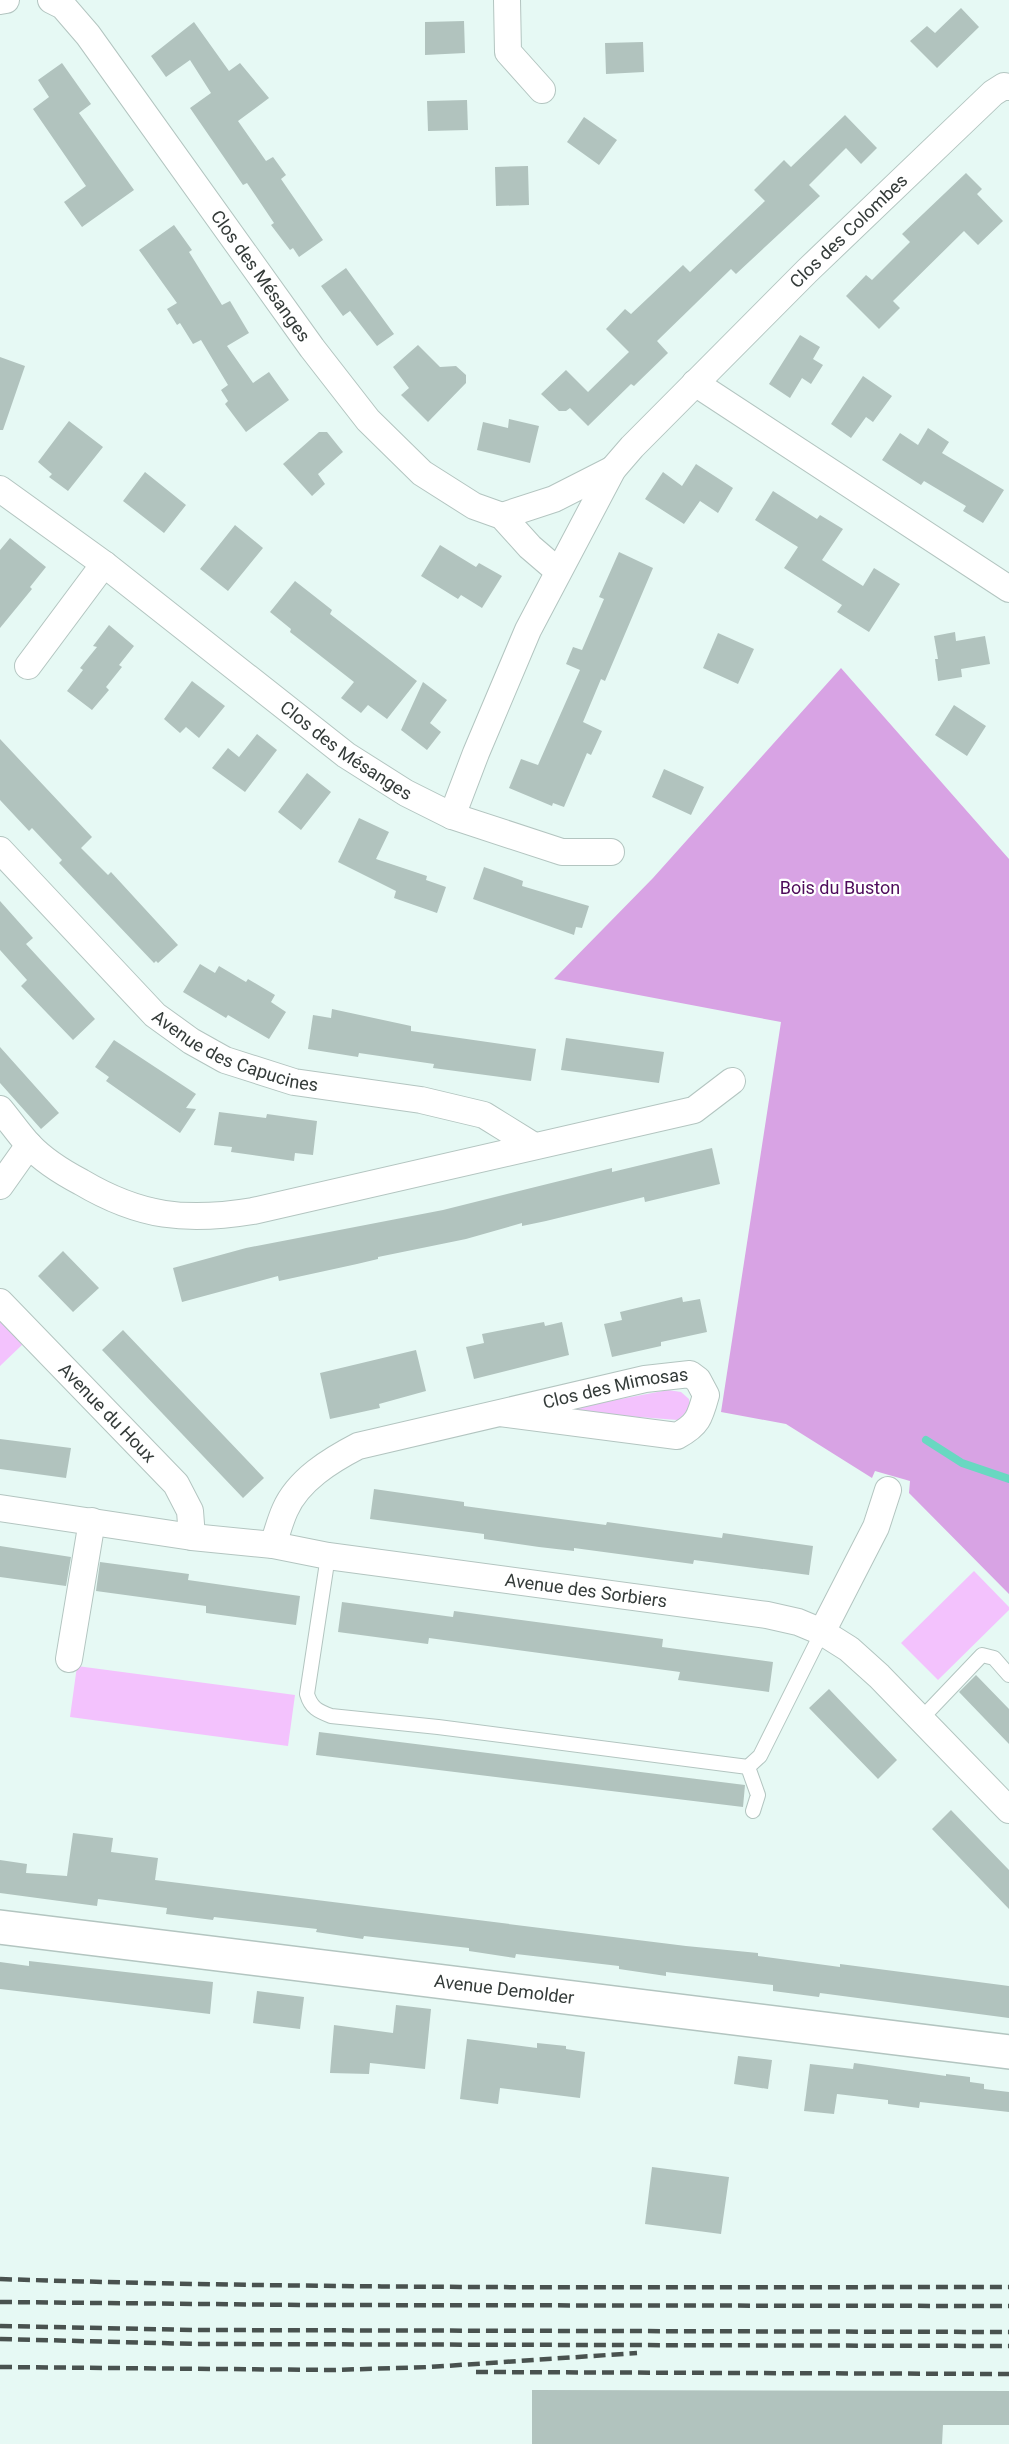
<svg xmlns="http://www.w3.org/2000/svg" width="1009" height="2444" font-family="Roboto,sans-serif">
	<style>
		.green { fill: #f3c2fd }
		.forest { fill: #d8a3e4 }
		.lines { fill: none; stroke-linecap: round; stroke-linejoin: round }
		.stream { stroke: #69d8c1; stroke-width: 8 }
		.building { fill: #b1c3be }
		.lane-casing { stroke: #b3c5c0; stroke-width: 16 }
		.street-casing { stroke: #b3c5c0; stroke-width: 28 }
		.secondary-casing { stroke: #b3c5c0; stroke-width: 36 }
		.lane { stroke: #fff; stroke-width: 14 }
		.street { stroke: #fff; stroke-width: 26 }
		.secondary { stroke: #fff; stroke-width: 33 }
		.rail { stroke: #49524f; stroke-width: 4.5; stroke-dasharray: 12 6; stroke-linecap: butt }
		.labels { text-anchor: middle; stroke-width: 4.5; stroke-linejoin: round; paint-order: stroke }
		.street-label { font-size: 18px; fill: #343b39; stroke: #fff }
		.park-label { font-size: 18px; fill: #4e0b5b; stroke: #fff }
	</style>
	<rect width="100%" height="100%" fill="#e6f9f4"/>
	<path class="green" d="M0,1320L23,1344L0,1366Z
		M668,1390L681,1392L689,1399L690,1408L678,1420L599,1414L568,1409Z
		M974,1571L1009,1607V1610L938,1680L901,1643Z
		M77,1666L295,1695L288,1746L70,1717Z"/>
	<path class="forest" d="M841,668L1009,859V1594L909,1493L910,1481L875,1471L872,1478L786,1424L721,1412L781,1022L554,979L653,878Z"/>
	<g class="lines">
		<path class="stream" d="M926,1440L962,1463L1009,1479"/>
	</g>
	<path class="building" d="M961,8L979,27L937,68L910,41L927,26L935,33Z
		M464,21L465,53L425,55V22Z
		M194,22L229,71L240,63L269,98L238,121L266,161L273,157L286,175L281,179L323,240L299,257L293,248L290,250L271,225L274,223L247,183L243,185L190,108L211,93L190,60L166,77L151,56Z
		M643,42L644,72L606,74L605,43Z
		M62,63L91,104L79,113L134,190L82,227L64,202L86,186L33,109L49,97L38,80Z
		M467,100L468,130L428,131L427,101Z
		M845,115L877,148L861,164L846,148L809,185L820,196L736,274L731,269L657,341L668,353L634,386L631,384L588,426L570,408L566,411H559L541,394L566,370L588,392L629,352L606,329L625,309L631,314L683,265L690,272L765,201L754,190L784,160L791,167Z
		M584,117L617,140L599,165L567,142Z
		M528,166L529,205L496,206L495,167Z
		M966,173L982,189L977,194L1003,221L978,245L964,231L893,301L900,308L879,329L846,296L866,275L872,280L910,242L902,234Z
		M174,225L192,250L189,252L222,305L230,301L249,333L227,346L253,383L269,372L289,400L246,432L225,404L228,401L221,390L228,385L201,340L193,344L180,323L177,325L167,309L177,303L139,250Z
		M346,268L394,334L377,346L350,311L343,316L321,286Z
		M800,335L820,347L813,359L823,365L811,384L802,378L790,398L769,384Z
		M418,345L440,367L456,366L466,375V383L428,422L401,395L409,388L393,367Z
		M0,357L25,366L3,430H0Z
		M863,376L892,396L873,422L866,417L851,438L831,424Z
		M509,419L539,426L530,463L477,450L483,422L508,428Z
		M69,421L103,447L68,491L49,477L52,474L38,462Z
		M928,428L949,442L942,453L1004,490L983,523L963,511L966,506L924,481L921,485L882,460L900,433L918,445Z
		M319,432H327L343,452L318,474L325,484L312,496L283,464Z
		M696,464L733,488L718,513L700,501L684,524L645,499L663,472L682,486Z
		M145,472L186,505L164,533L123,501Z
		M773,491L817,519L820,515L843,529L822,560L863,586L874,568L900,584L869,632L837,612L842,605L784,568L798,547L755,520Z
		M235,525L263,548L228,591L200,569Z
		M10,538L46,567L30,587L32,589L0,628V550Z
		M440,545L476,567L479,563L502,576L482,608L461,595L458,599L421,576Z
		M619,552L653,568L605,681L601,679L583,722L602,731L591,755L587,753L564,807L553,803L552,806L509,788L521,759L538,765L580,670L566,664L573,647L582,650L604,599L599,597Z
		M295,581L332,610L330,614L417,681L387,719L368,705L361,713L341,698L354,682L290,632L291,629L270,612Z
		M109,625L134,646L119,665L122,667L106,687L109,690L92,710L67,691L83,670L80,668L97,647L93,646Z
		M955,632L956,641L985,636L990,664L961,669L962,677L938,681L935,659H938L934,636Z
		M718,633L754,649L738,684L703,668Z
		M192,681L225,706L199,738L186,727L180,733L164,719Z
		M423,682L447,700L430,723L441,732L427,750L401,730Z
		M954,705L986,726L967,756L935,735Z
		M257,734L277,750L245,792L212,768L228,748L239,757Z
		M0,739L92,837L81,848L108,875L111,872L178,945L158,963L156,961L154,963L59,863L62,860L32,828L29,831L0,800Z
		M664,769L704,787L691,815L652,797Z
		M307,773L331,792L301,830L278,812Z
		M359,818L389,832L376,859L427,876L426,880L446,887L437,913L394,898L396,891L338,862Z
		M484,867L523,881L522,886L589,906L582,928L576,927L574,935L473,899Z
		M0,901L33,938L26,944L95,1019L73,1040L21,986L27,980L0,950Z
		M200,964L215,973L219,966L246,982L248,979L275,995L271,1002L286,1012L269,1039L228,1015L226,1018L183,992Z
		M332,1009L411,1026V1031L536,1049L531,1081L433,1068L434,1064L359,1053L358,1057L308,1049L313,1015L331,1018Z
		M566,1038L664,1052L659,1083L561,1070Z
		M114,1040L196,1094L186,1108L196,1109L180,1133L106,1081L109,1077L95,1067Z
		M0,1047L59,1113L41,1129L0,1083Z
		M219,1112L266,1118L267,1114L317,1121L313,1155L295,1153L294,1161L231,1152L232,1147L214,1145Z
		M712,1148L720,1184L645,1202L644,1197L546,1221L522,1226V1223L466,1239L378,1257V1259L357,1264L279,1281L278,1276L182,1302L173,1268L246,1248L443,1210L612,1168V1172Z
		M63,1251L99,1288L73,1312L38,1276Z
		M682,1297L683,1302L700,1299L707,1332L661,1342V1346L612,1357L604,1324L622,1320L620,1312Z
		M544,1322L545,1326L562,1322L569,1355L474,1379L466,1347L484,1343L482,1334Z
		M123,1330L264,1478L243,1498L102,1350Z
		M416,1350L426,1391L379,1404L380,1408L330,1419L320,1373Z
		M0,1439L71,1448L66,1478L0,1469Z
		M374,1489L464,1502V1506L606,1525L607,1522L722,1538L723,1533L813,1546L809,1575L694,1560L693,1564L574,1548V1551L539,1547L484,1539V1534L370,1519Z
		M0,1546L71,1557L66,1586L0,1577Z
		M100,1562L189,1574L188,1580L300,1596L296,1625L206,1613V1606L96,1591Z
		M342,1602L453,1617L454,1611L604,1631L663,1639L662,1647L773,1662L769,1692L678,1680L680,1672L429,1638L428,1644L338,1632Z
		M976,1675L1009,1709V1744L959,1692Z
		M829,1689L897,1760L878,1779L809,1708Z
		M319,1732L745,1785L743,1807L316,1755Z
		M951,1810L1009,1870V1909L932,1829Z
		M73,1833L113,1838L111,1852L158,1858L155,1880L686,1946L758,1953V1956L840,1967V1964L1009,1986V2018L820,1993L819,1997L773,1991V1985L666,1972V1976L619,1969V1966L516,1954L515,1958L469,1951V1948L364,1936L363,1939L316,1932L317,1929L214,1917L213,1920L166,1914L167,1908L98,1899L97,1906L0,1893V1860L27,1864L26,1873L67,1876Z
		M29,1961L213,1982L210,2014L0,1989V1962L29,1966Z
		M257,1991L304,1997L300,2029L253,2023Z
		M396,2005L431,2009L425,2069L370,2063L369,2074L330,2073L334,2025L393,2033Z
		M467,2039L537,2048V2043L566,2046V2049L585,2052L580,2098L500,2088L498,2104L460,2099Z
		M738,2056L772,2060L768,2089L734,2084Z
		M854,2063L946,2076V2074L970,2077V2082L984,2084V2089L1009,2092V2112L920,2102L919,2108L888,2104V2100L837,2094L834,2114L804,2111L810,2064L853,2069Z
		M652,2167L729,2177L721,2234L645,2224Z
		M532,2390L1009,2391V2425H943L942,2444H532Z"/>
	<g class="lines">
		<defs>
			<path id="lane" d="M328,1556L307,1694C311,1708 318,1711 331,1716L438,1727L748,1767L760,1756L822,1632
				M921,1719L982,1655L994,1658L1009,1675
				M748,1767L758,1795L753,1811"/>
			<g id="street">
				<path id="s1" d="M51,0L63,6L88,35L312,348L368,420L422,473L474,506L502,516L530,547L558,571"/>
				<path d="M507,0L508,52L542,90"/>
				<path d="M0,1L6,0"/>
				<path d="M695,383L1009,589"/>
				<path id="s2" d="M0,489L104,564L346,755L406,793L452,816L562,852H611"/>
				<path d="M502,516L554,499L613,469"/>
				<path d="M28,666L104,564"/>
				<path id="s3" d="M452,816L476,753L528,630L613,469L632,447L807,271L993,93L1004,86L1009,87"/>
				<path id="s4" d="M0,850L155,1015L191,1041L225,1060L294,1082L421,1100L484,1115L534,1146"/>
				<path d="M0,1109C10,1121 19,1134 29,1145C44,1161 62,1172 81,1182C140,1217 186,1222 253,1211L694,1110L732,1081"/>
				<path d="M0,1186L29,1145"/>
				<path id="s5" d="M0,1302L176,1484L190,1511L192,1537"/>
				<path id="s6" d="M0,1508L192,1537L273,1545L328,1556L767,1615L798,1622L822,1632L849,1649L879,1676L1009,1810"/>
				<path id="s7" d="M273,1545C277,1533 280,1521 285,1510C298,1480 331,1460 358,1446L645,1379L690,1374L698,1380L706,1395C700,1417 698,1425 677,1436L500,1413"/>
				<path d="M822,1632L876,1527L888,1490"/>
				<path d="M69,1659L92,1521"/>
			</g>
			<g id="secondary">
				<path id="s8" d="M0,1927L1009,2052"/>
			</g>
		</defs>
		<use href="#lane" class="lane-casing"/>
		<use href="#street" class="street-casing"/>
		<use href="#secondary" class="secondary-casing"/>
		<use href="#lane" class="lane"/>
		<use href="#street" class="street"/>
		<use href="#secondary" class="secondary"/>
		<path class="rail" d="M0,2279C336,2290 673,2287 1009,2287
			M0,2302L306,2305L1009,2306
			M0,2326L197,2330L1009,2332
			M0,2339L197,2344L1009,2346
			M0,2367L332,2370L430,2367L637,2353
			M476,2372L1009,2374"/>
	</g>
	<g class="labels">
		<g class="street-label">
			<text dy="6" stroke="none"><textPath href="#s3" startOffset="718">Clos des Colombes</textPath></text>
			<text dy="6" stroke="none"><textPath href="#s1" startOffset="348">Clos des Mésanges</textPath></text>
			<text dy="6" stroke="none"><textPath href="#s2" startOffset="434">Clos des Mésanges</textPath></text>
			<text dy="6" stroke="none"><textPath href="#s4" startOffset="316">Avenue des Capucines</textPath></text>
			<text dy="6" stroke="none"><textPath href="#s7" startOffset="400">Clos des Mimosas</textPath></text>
			<text dy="6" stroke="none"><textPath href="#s5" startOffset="154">Avenue du Houx</textPath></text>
			<text dy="6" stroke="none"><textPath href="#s6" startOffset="592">Avenue des Sorbiers</textPath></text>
			<text dy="6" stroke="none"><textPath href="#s8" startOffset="508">Avenue Demolder</textPath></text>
		</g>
		<g class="park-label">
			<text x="840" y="894">Bois du Buston</text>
		</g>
	</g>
</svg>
